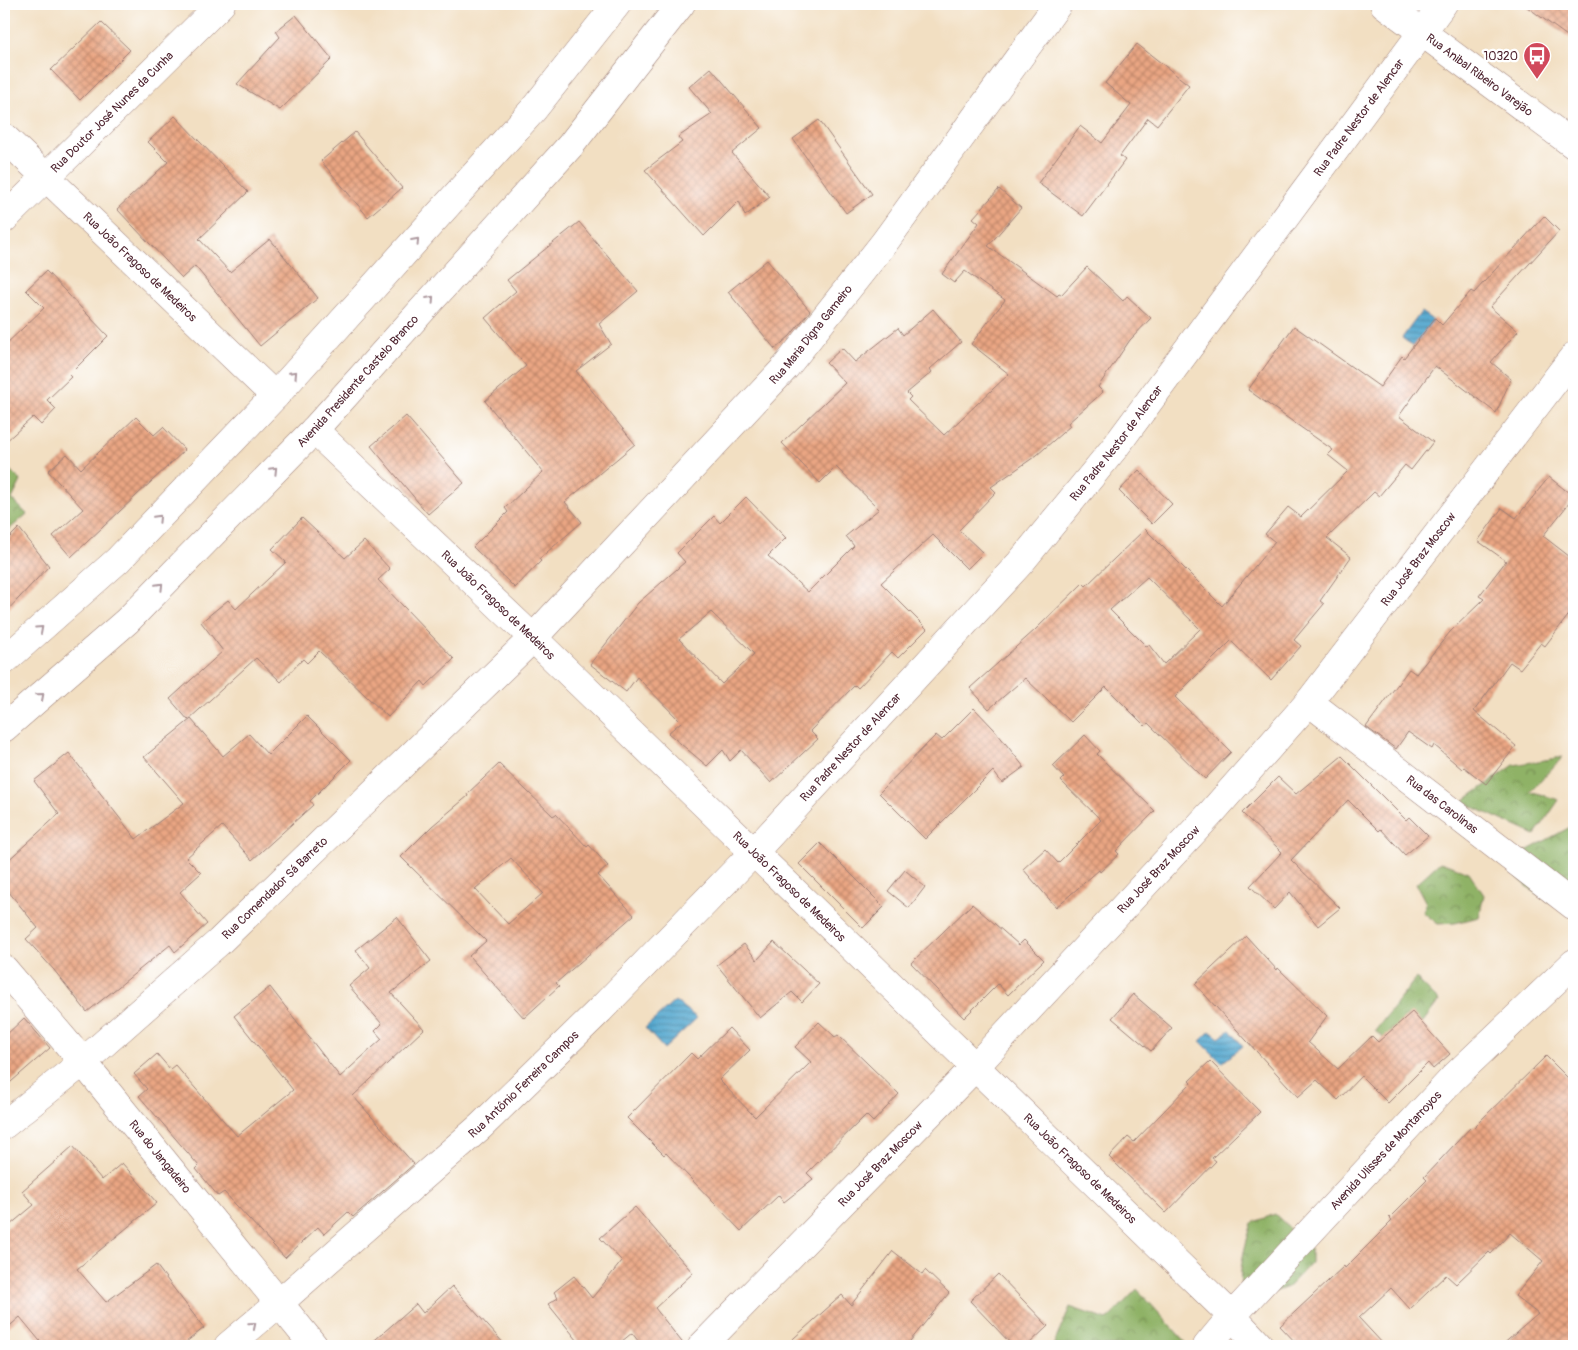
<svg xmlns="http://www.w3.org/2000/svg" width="1578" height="1350" font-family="Pangolin,sans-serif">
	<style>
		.forest { fill: url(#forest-crowns); stroke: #6c6848 }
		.water { fill: url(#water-rules); stroke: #4f647d }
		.building { fill: url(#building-cross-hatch); fill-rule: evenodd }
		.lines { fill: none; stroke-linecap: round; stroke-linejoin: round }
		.street-casing { stroke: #9e7f76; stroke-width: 29 }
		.secondary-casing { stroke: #9e7f76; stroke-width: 29 }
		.primary-casing { stroke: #9e7f76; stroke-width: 29 }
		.street { stroke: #fff; stroke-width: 28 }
		.secondary { stroke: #fff; stroke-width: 28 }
		.primary { stroke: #fff; stroke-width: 28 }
		.oneway { stroke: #ae9aa0 }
		.labels { text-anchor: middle; stroke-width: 4.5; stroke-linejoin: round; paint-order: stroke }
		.poi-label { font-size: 12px; fill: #4a1f2b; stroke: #fff; text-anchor: end }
		.street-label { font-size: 12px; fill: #4a1f2b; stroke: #fff }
	</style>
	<defs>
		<pattern id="forest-crowns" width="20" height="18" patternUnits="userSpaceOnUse" patternTransform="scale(1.25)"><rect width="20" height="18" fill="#8fb266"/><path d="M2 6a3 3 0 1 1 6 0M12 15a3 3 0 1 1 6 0" fill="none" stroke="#779054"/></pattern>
		<pattern id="water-rules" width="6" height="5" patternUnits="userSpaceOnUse" patternTransform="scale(1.25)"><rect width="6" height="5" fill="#54a8cf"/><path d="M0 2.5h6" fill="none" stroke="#4888a8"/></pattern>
		<pattern id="building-cross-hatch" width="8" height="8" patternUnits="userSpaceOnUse" patternTransform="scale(1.25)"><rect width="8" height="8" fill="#eaa683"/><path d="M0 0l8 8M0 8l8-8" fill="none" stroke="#c0876b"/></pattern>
	</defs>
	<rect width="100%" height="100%" fill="#fff"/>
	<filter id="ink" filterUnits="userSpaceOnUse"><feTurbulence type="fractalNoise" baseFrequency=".02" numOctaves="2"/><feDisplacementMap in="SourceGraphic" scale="10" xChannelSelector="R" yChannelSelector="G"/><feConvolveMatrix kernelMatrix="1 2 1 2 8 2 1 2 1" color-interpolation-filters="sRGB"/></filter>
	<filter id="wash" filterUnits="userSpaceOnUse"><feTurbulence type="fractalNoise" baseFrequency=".0096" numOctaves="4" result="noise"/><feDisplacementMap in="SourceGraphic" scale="20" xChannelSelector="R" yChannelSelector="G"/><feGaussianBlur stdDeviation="1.12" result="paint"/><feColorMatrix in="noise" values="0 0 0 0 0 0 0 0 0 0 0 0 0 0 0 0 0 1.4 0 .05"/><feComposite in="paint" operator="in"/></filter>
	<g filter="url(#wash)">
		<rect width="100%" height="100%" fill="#f2dfc2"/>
		<path class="forest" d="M4,464L21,481L12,499L27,514L4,534Z
			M1563,757L1530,791L1559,800L1535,835L1462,802L1514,765Z
			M1574,825V909C1544,906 1524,884 1504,863Z
			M1440,862L1469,872L1484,895L1479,917L1455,923L1438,924L1423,912L1426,903L1416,884Z
			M1416,978L1439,1001L1400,1052L1375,1031Z
			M1275,1214L1311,1249V1263L1288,1287L1271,1293L1242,1296C1237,1272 1245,1246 1252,1223Z
			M1137,1289L1189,1346H1053L1070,1307L1107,1320Z"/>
		<path class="water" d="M1421,312L1434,321L1422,353L1402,338Z
			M675,1001L697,1018L664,1049L645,1028Z
			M1230,1030L1243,1046L1222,1063L1200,1041L1210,1031L1219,1038Z"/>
		<g id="blocks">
			<path class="building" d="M1523,4H1574V41Z
				M296,15L332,59L280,110L237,84L280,37L276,31Z
				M101,22L130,50L80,100L51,70Z
				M1137,44L1189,85L1157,125L1148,118L1120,156L1125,160L1083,216L1038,183L1080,126L1102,143L1131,105L1105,83Z
				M711,68L762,128L732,153L770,197L745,216L739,201L704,236L645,170L682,142L678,137L712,114L689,87Z
				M175,116L248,192L199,239L230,272L270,239L318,298L260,346L195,266L182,278L117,209L168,162L148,142Z
				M819,120L872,194L846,213L793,139Z
				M355,132L402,188L368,217L321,161Z
				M999,189L1021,208L988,246L1057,296L1059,294L1061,295L1087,267L1123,301L1127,296L1151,318L1130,340L1098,387L1103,392L1068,423L1070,426L1037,455L991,487L996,492L959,530L983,553L967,569L933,535L881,583L927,629L898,658L892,652L858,688L855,685L810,731L818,739L771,783L741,750L730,761L723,750L707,766L668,733L681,722L637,677L626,692L590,664L638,603L685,562L677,553L714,516L720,523L746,497L786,538L768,556L808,592L854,546L846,536L879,509L836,467L820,483L782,443L845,383L826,363L842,348L855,362L898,328L903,335L933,309L961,342L930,369L932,372L907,393L911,397L908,400L944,435L1009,374L971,344L1005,300L965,271L954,283L942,274L979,223L973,218ZM711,612L754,654L722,684L679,639Z
				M1544,216L1559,231L1490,307L1518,331L1491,362L1511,379L1496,413L1435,366L1399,416L1433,442L1411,470L1405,465L1379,496L1374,492L1327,538L1351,557L1320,601L1324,604L1294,640L1301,646L1271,680L1231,641L1175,697L1231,752L1205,779L1148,723L1145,726L1106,687L1071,722L1025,678L989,709L970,688L1035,630L1083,583L1086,586L1145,529L1222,606L1275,542L1265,534L1288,507L1301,517L1348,471L1328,455L1333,450L1248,390L1294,326L1380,387L1402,356L1404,358L1435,318L1442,325L1471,291L1474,293ZM1147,577L1200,629L1164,664L1149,645L1146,646L1110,610Z
				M579,222L638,291L599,324L611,344L576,371L635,444L565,502L582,522L539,559L541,561L515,588L473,547L508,512L505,508L543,472L485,401L526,366L485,318L516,291L507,280Z
				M767,260L810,311L790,336L775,349L728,292Z
				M46,271L108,336L69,375L71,377L47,400L56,409L41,425L33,417L4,443V346L44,308L26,290Z
				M406,416L464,483L428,514L371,446Z
				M136,417L154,435L163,427L185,450L71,557L53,536L83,509L48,471L67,454L81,469Z
				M1139,470L1172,504L1152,524L1119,491Z
				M1549,477L1574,497L1543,536L1574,560V608L1545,646L1541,643L1520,669L1510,662L1474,711L1516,746L1486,784L1464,767L1462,769L1434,745L1432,749L1408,732L1396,749L1366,727L1409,669L1416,674L1450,632L1484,599L1479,596L1506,561L1478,541L1502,508L1516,518Z
				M302,518L345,558L364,541L390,569L378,580L454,659L426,686L422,681L388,717L319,651L307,663L303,659L281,682L256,658L188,720L170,699L223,651L201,622L228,600L236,609L286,562L272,549Z
				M19,528L49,566L4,614V543Z
				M974,708L994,729L1024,767L1002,783L993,771L925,839L879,793L936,735L942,740Z
				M307,716L351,760L310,801L313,805L252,860L222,826L186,858L201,873L180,892L207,924L175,952L170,945L87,1012L54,970L26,939L38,928L4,886V864L59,814L34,781L69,753L136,839L184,803L144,757L191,719L223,756L249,734L268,755Z
				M1085,735L1100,751L1097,754L1155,811L1116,851L1119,854L1100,872L1099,870L1056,907L1023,869L1045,849L1058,863L1101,820L1061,781L1064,778L1053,766Z
				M1342,756L1406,820L1409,817L1428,836L1405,855L1381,829L1379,831L1348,800L1291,860L1340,908L1318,926L1290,892L1274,909L1250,886L1282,852L1242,813L1278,777L1296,794Z
				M499,764L553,816L556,814L587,847L589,845L608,866L598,875L634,915L556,983L559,986L524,1018L469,956L486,941L401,857L432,826L468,796L467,794ZM511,858L543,893L508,924L475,889Z
				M820,843L884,907L863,928L799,864Z
				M905,870L925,887L909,908L888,891Z
				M972,904L1019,945L1024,940L1044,960L1008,995L998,984L964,1018L911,963Z
				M397,917L431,961L391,993L424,1029L353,1096L414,1164L353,1217L348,1212L324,1234L318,1227L285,1258L224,1192L218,1196L196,1169L199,1166L139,1096L147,1089L134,1074L157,1054L170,1069L175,1065L237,1136L293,1090L234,1016L270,987L340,1077L382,1039L375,1031L382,1024L349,986L370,968L356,950Z
				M1246,936L1277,970L1278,968L1327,1016L1308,1042L1338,1069L1372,1036L1378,1042L1412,1012L1450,1054L1433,1069L1428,1063L1388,1103L1361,1076L1338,1100L1317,1080L1298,1097L1195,984Z
				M774,942L819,984L802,1002L792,992L760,1018L717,965L744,944L757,960Z
				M1133,994L1172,1028L1151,1051L1112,1018Z
				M24,1018L50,1048L4,1088V1037Z
				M819,1022L835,1037L838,1035L899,1094L873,1122L866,1115L807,1173L813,1179L784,1202L779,1195L741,1231L666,1153L664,1155L627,1118L691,1053L697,1059L729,1028L750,1050L719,1080L755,1117L811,1062L795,1047Z
				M1546,1056L1574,1084V1346H1501L1538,1314L1515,1296L1543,1261L1510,1233L1491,1254L1489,1252L1456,1284L1446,1275L1410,1309L1391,1288L1359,1318L1385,1346H1299L1280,1326L1344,1266L1345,1268L1392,1221L1389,1218L1427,1180L1424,1177L1471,1127L1473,1128Z
				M1210,1061L1260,1112L1212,1158L1216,1161L1166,1213L1109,1157L1128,1137L1134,1142L1191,1083L1189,1081Z
				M73,1146L102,1180L122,1163L157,1203L77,1269L106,1302L156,1265L204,1328L181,1346H44L20,1317L4,1331V1230L34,1205L22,1191Z
				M635,1207L693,1273L655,1308L685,1346H642L632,1333L616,1346H582L548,1304L558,1298L554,1292L574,1276L592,1298L622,1261L600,1238Z
				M893,1251L922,1274L925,1270L949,1293L906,1346H785L842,1295L851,1305Z
				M998,1274L1048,1326L1027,1346H1013L970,1301Z
				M452,1286L506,1346H368L416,1304L423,1313Z"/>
		</g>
	</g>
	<g filter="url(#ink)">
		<use href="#blocks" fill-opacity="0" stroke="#9e7f76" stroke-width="1"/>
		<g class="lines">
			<defs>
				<g id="street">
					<path id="s1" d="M4,137L275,396"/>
					<path id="s2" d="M4,219L221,4"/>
					<path id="s3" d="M314,430L533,638L1232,1316L1260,1346"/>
					<path id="s4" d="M1309,702L1574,906"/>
					<path id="s5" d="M4,1125L83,1062L219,942L533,638L785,368L884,243L1058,4"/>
					<path id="s6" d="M279,1303L481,1126L600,1010L754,852L1020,563L1116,446L1443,4"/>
					<path id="s7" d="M702,1346L975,1067L1212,812L1309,702L1574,356"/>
				</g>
				<g id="secondary">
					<path id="s8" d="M1384,4L1574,145"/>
					<path id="s9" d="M4,969L83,1062L314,1346"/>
					<path d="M228,1346L279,1303"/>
					<path id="s10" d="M1207,1346L1232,1316L1453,1078L1574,963"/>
				</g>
				<g id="primary">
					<path d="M4,661L118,560L275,396L533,110L617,4"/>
					<path id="s11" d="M4,728L127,621L314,430L570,146L681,4"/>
				</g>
			</defs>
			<use href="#street" class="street-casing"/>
			<use href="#secondary" class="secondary-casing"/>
			<use href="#primary" class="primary-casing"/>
			<use href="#street" class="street"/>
			<use href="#secondary" class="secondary"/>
			<use href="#primary" class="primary"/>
		</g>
		<defs><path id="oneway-chevron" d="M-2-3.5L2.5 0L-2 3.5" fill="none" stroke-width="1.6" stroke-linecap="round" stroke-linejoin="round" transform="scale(1.25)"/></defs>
		<g class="oneway">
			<use href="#oneway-chevron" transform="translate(416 241) rotate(-48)"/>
			<use href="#oneway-chevron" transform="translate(431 299) rotate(-48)"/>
			<use href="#oneway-chevron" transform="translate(294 374) rotate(-47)"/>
			<use href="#oneway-chevron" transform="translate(274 470) rotate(-46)"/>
			<use href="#oneway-chevron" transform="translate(158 518) rotate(-46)"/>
			<use href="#oneway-chevron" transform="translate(160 586) rotate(-46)"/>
			<use href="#oneway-chevron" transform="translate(40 629) rotate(-42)"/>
			<use href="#oneway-chevron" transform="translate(41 696) rotate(-41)"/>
			<use href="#oneway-chevron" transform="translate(253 1325) rotate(-40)"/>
		</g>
	</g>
	<defs>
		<symbol id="bus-pin" viewBox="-11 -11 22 30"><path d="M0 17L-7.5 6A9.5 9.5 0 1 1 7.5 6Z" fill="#d1495b" stroke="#fff"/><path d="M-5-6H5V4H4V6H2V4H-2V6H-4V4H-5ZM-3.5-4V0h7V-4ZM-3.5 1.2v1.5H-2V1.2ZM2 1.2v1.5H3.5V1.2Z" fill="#fff"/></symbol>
	</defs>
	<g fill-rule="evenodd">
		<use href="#bus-pin" x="1521" y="40" width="32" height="43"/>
	</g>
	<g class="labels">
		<g class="poi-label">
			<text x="1518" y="60">10320</text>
		</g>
		<g class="street-label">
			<text dy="4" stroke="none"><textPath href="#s8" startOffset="119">Rua Anibal Ribeiro Varejão</textPath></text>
			<text dy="4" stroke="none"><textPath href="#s2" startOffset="152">Rua Doutor José Nunes da Cunha</textPath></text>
			<text dy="4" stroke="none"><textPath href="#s6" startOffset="1608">Rua Padre Nestor de Alencar</textPath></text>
			<text dy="4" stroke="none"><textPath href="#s1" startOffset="188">Rua João Fragoso de Medeiros</textPath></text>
			<text dy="4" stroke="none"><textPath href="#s5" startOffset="1131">Rua Maria Digna Gameiro</textPath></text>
			<text dy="4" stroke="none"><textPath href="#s11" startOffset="496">Avenida Presidente Castelo Branco</textPath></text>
			<text dy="4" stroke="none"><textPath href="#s6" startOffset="1202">Rua Padre Nestor de Alencar</textPath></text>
			<text dy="4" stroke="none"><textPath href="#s7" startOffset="1065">Rua José Braz Moscow</textPath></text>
			<text dy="4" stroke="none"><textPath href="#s3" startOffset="254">Rua João Fragoso de Medeiros</textPath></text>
			<text dy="4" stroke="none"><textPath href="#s6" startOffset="798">Rua Padre Nestor de Alencar</textPath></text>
			<text dy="4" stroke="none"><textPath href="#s4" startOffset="168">Rua das Carolinas</textPath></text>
			<text dy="4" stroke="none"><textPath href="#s7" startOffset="660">Rua José Braz Moscow</textPath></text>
			<text dy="4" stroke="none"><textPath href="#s3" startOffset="659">Rua João Fragoso de Medeiros</textPath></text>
			<text dy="4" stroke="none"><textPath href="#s5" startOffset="360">Rua Comendador Sá Barreto</textPath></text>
			<text dy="4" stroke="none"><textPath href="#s6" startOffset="328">Rua Antônio Ferreira Campos</textPath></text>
			<text dy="4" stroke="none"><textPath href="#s10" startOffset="265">Avenida Ulisses de Montarroyos</textPath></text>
			<text dy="4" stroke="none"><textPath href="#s9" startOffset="244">Rua do Jangadeiro</textPath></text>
			<text dy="4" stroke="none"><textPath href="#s7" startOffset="255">Rua José Braz Moscow</textPath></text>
			<text dy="4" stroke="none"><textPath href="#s3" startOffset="1064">Rua João Fragoso de Medeiros</textPath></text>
		</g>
	</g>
	<rect width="1578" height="1350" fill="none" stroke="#fff" stroke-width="20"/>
</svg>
